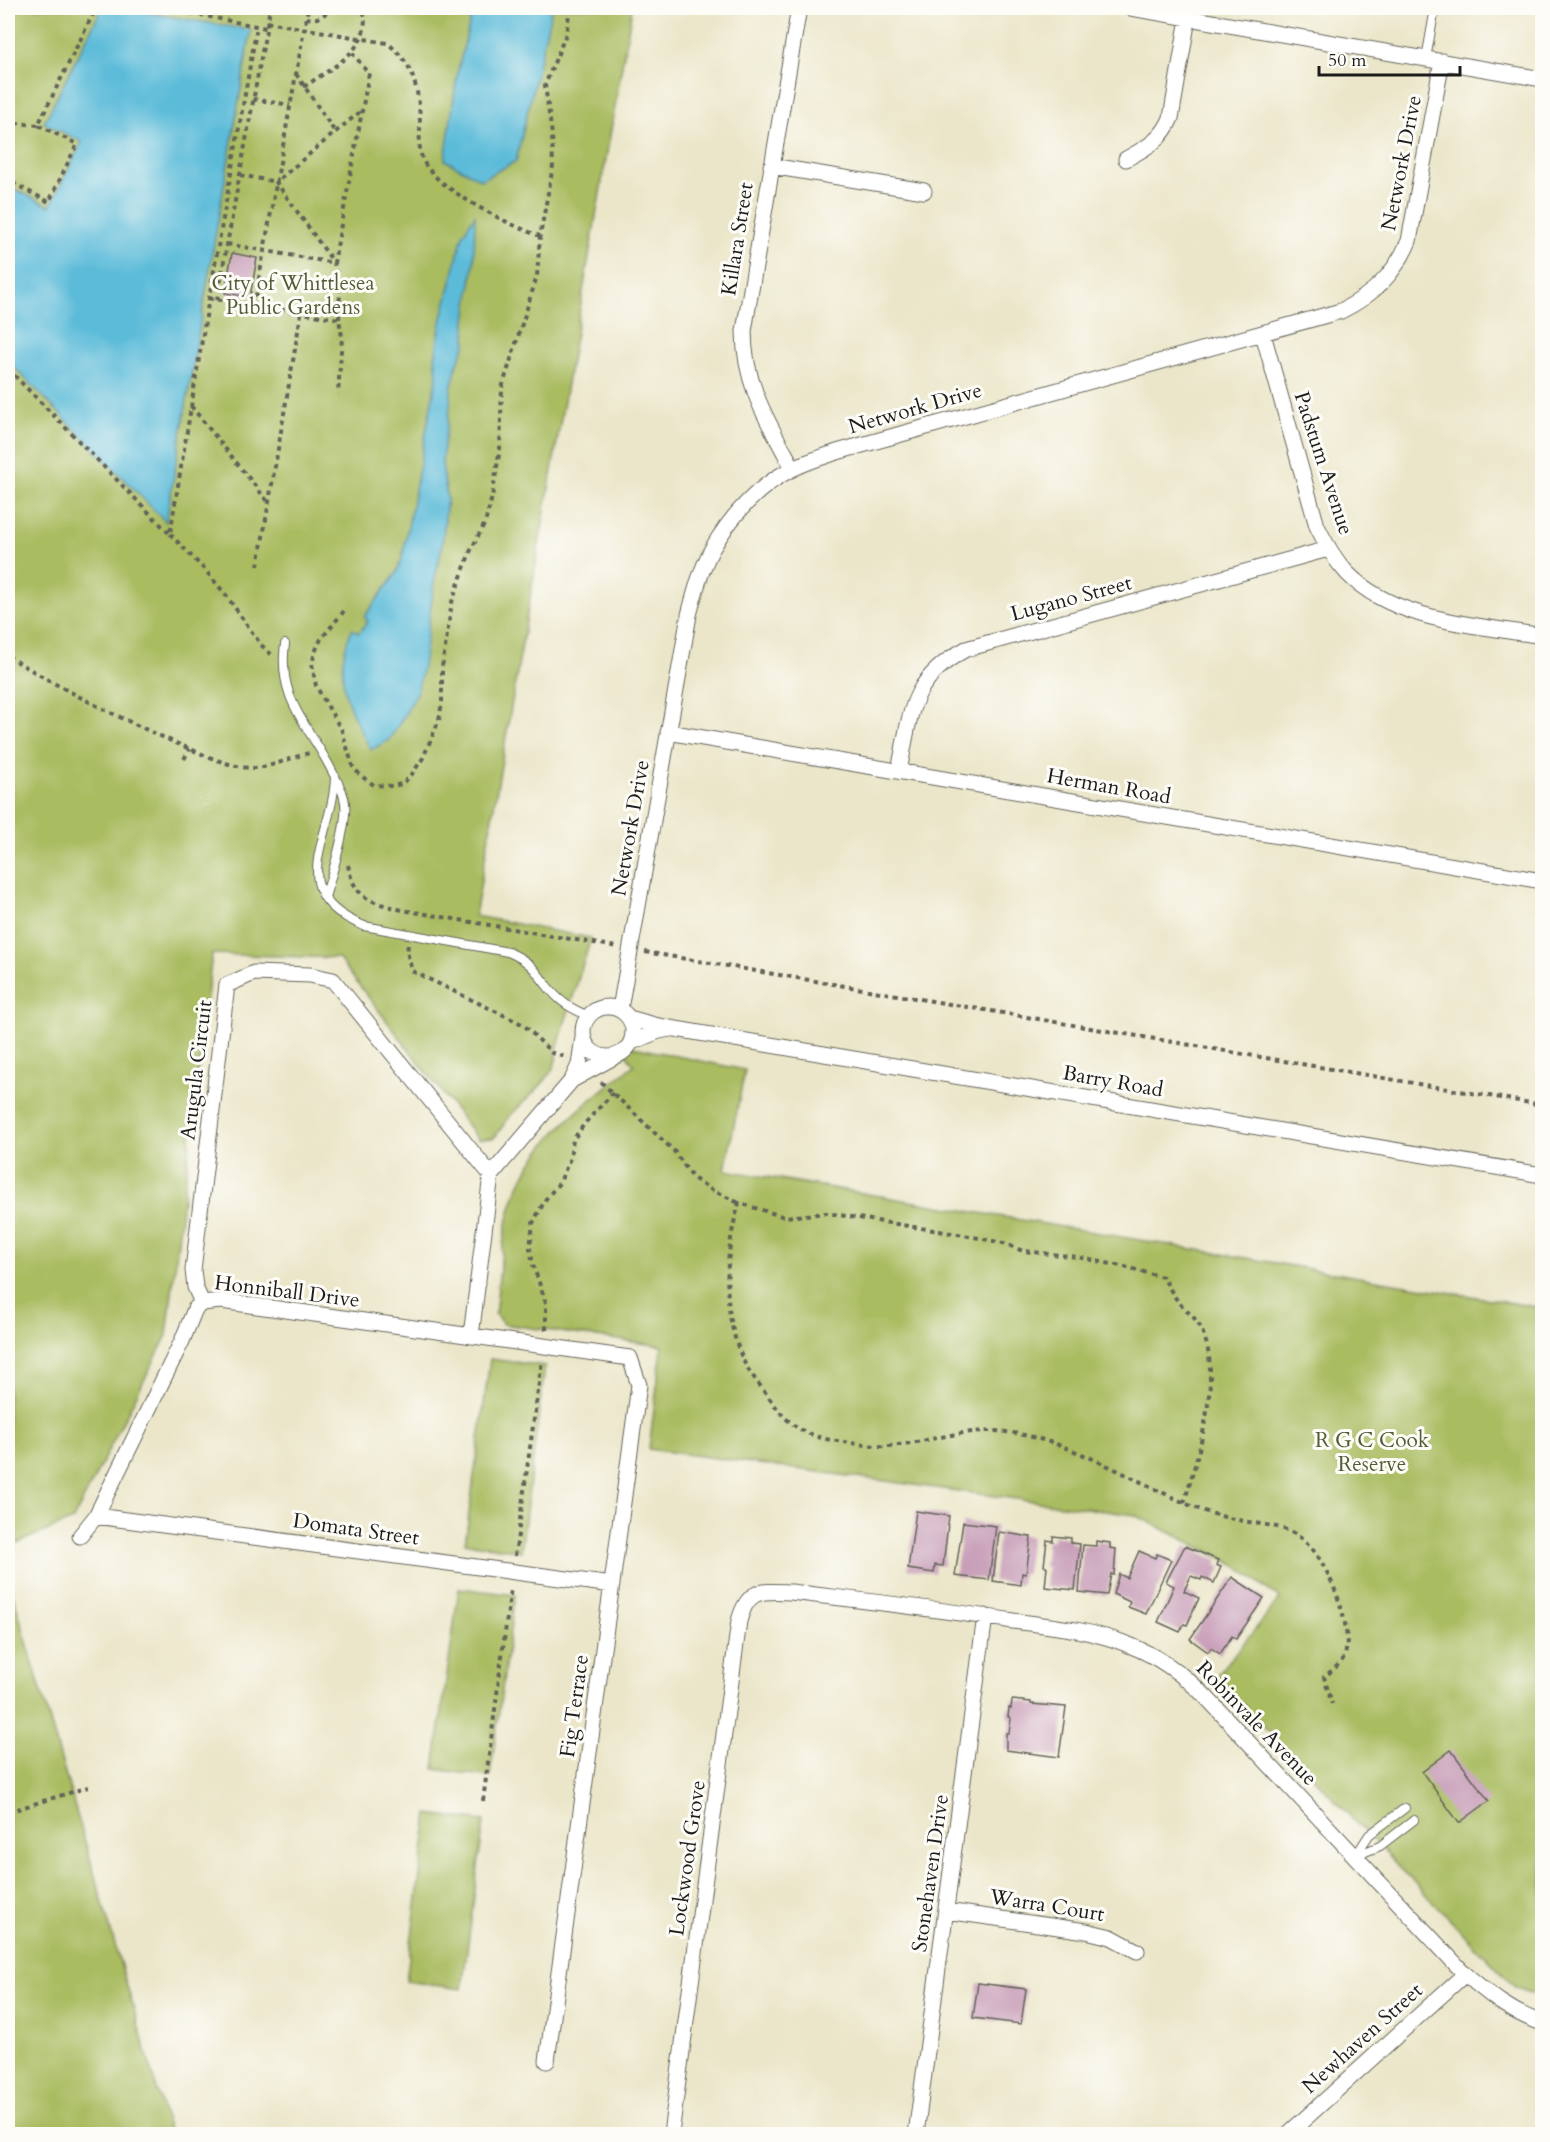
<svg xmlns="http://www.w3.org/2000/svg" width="1550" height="2142" font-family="Cardo,serif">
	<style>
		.green { fill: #a9bc60; stroke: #626c3e; stroke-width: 1.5 }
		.water { fill: #5bbbd9; stroke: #3c6c7a; stroke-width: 1.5 }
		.building { fill: #c79db8 }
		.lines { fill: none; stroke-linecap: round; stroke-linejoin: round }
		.service-casing { stroke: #646359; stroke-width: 10 }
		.minor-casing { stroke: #646359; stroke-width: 17 }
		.path { stroke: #646359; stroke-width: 4; stroke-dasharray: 4.5 4.5; stroke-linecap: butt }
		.service { stroke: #fff; stroke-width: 8 }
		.minor { stroke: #fff; stroke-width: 15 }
		.labels { text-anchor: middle; stroke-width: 6; stroke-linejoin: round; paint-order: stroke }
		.street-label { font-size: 21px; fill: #1c1c1c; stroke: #fdfcf7 }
		.park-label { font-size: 21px; fill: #545c37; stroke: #fdfcf7 }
	</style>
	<rect width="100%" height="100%" fill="#fdfcf7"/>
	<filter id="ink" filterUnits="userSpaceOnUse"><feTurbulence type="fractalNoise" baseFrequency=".0167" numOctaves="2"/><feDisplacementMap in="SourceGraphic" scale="12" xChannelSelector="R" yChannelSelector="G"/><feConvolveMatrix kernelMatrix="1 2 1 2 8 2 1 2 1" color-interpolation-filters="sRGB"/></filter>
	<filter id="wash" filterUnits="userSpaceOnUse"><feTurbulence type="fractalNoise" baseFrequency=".008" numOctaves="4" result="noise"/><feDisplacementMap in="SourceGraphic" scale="24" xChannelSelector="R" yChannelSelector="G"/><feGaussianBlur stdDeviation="1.35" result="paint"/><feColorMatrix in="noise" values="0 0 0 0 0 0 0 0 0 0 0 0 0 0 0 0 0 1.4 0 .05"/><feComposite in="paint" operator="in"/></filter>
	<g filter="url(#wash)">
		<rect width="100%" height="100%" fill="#ebe6c9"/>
		<path class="green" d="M8,8H632L475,916L591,938L556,1052C561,1073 524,1100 511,1115C505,1123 499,1131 494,1138L478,1139L338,958L212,954L167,1335L73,1520L8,1547Z
			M619,1044L745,1070L725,1170L1542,1308V1998L1515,1987L1216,1677L1280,1599L1235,1565L1135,1515L649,1449L662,1346L503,1324L495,1314C500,1275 501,1233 515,1196C535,1139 589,1101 634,1065Z
			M490,1359L545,1366L521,1551L465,1543Z
			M8,1577L170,2134H8Z
			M459,1588L515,1595L490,1777L434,1769Z
			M428,1814L484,1821L462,1989L406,1981Z"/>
		<path class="water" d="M102,8H120L251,30L166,522L8,361V197L12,188L50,206L82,142L44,123Z
			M473,8H552L516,161L481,180L445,160L458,70Z
			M475,215L474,261L466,321V343L457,365L451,390L450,407L444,445L442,462L447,499L442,546L434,583L423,667L417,693L401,721L389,740L371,750C348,708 331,676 352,629L359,633L368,621L364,617L396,574L402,558L437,375L435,358L441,322L463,234Z"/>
		<g id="blocks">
			<path class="building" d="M232,253L257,258L250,297L225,293Z
				M916,1511L949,1516L943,1566L935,1565L934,1573L908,1569Z
				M963,1522L996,1526L989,1580L955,1576Z
				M999,1532L1031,1537L1026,1574L1022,1573L1021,1585L993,1581Z
				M1053,1536L1071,1538V1543L1080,1544L1075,1590L1045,1587L1047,1567L1044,1566L1047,1540L1053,1541Z
				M1096,1541L1110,1543V1548L1116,1549L1114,1575L1111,1574L1107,1595L1079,1592L1083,1545L1096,1546Z
				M1185,1546L1218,1560L1216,1565L1221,1567L1214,1583L1202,1577L1201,1580L1191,1576L1184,1591L1199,1598L1187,1625L1184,1624L1180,1632L1158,1622L1174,1586L1166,1582Z
				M1139,1551L1155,1558L1157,1554L1171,1560L1146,1614L1128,1607L1130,1602L1113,1594L1119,1574L1127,1578Z
				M1232,1577L1264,1598L1236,1639L1232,1636L1220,1654L1211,1648L1208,1652L1190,1639Z
				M1012,1700L1031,1702V1704L1066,1707L1059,1757L1006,1750V1733H1009L1011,1718L1008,1717L1009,1708L1011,1709Z
				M1451,1750L1489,1801L1459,1823L1422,1772Z
				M978,1983L1026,1989L1021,2024L973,2018Z"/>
		</g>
	</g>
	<g filter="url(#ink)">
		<use href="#blocks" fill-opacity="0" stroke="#646359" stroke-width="1.5"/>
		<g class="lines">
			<defs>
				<path id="service" d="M1426,59L1435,8
					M285,644C277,701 310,726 333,773C338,783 344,792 345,803C348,824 332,875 325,897
					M335,776C334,838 280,892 364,926L508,952C541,965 539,984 563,1002C570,1008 580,1012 588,1016
					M1356,1855L1369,1835L1405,1808
					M1355,1856L1380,1846L1414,1820"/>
				<path id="minor" d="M1131,8L1542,79
					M1126,159C1146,148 1162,140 1171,118L1188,18
					M771,166L924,191
					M1263,334L1317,526C1325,543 1334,559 1347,573C1395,622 1478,625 1542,636
					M793,468C768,422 744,385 744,331L799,8
					M668,732L1542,881
					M899,771C911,713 909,680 966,649L1328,549
					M583 1032a25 25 0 1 1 50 0a25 25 0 1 1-50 0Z
					M620,1009L689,615C695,592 701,569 712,549C730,517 760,484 794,468C808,461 823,457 837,452L1341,311C1373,295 1395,274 1409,241L1442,61
					M629,1018L658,1026L1542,1175
					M632,1042L659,1031L670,1029
					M572,1080L614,1057
					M202,1303L195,1287L193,1270L227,985L254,973L310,975L333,980L491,1175
					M471,1336L491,1175L572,1080L579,1065L583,1037
					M96,1516L612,1585
					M80,1536L96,1516L182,1341L195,1309L202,1303L221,1301L630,1358L639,1385L547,2061
					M946,1911L1086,1931L1111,1937L1137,1951
					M671,2134L739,1621C748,1588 761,1591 791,1592C865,1601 939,1609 1013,1621C1052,1626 1092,1630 1129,1645C1158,1656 1185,1676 1207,1698L1465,1974C1491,1996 1510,2012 1542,2023
					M916,2134L985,1616
					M1288,2134L1465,1974"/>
			</defs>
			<use href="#service" class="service-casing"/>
			<use href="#minor" class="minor-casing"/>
			<path class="path" d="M164,8L266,28
				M306,18C319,20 322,17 331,8
				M267,22L387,43C415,63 420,95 420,128C420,140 418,149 423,160C434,188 511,226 540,236
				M296,74L335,132
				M304,87C332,67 374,49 363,8
				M253,99L290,105
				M8,128L16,123L38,125
				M240,175L276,182
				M8,186L9,181L49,202L77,144L38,125L96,8
				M227,244L334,263L369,73L352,53
				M209,298L339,319L342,337L338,394
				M217,300L270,8
				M254,306L308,8
				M339,319L340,287L334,263L276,182L362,110
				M8,369L170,534L209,298L257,26
				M191,406L269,503
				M170,534L206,571L226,595L261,645L272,655
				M258,566L301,314
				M344,611L321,639L315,652L312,664L316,686L342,731L353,767L361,776L374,785L393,786L402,784L410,777L423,758L439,720L442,702V667L452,602L470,552L485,523L492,497L500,448L502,388L537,276L540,236L553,166L552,135L545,85L566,34L570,8
				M8,656C62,690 120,718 178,744C201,753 227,767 252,768C272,768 290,757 310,753
				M184,759L190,749
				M348,865C355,901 371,901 402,910L617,947
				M408,945L407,952L412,971L524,1025L552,1053L566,1057
				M645,952L1542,1105
				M601,1082L674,1151L693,1178L710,1189L739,1203
				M546,1330V1303L533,1265L530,1248L533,1223L545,1200L560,1182L570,1158L573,1140L585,1123L613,1093
				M1184,1503C1198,1455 1227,1367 1197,1322C1192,1314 1183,1309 1178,1301C1172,1294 1168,1285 1163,1277L1121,1266L1077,1257L1023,1251L1003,1243L964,1235L827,1213L785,1217L739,1203C724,1256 721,1314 745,1364C751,1375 760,1385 767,1395C775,1406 784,1418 795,1426C809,1436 827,1440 844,1442C859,1444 875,1447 890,1446C930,1442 966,1427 1006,1432C1066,1439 1131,1479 1185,1503C1203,1512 1223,1517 1243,1521C1258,1524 1275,1525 1289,1531C1298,1535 1308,1543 1314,1551C1331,1572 1355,1632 1344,1657C1341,1664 1330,1672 1324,1677L1332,1704
				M515,1556L542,1361
				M483,1801L511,1587
				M8,1812L88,1787"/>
			<use href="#service" class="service"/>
			<use href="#minor" class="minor"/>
		</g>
	</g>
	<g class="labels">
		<g class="street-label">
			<text transform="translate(1401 163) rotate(-79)" y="7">Network Drive</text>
			<text transform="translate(737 239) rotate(-81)" y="7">Killara Street</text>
			<text transform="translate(915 408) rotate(-16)" y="7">Network Drive</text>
			<text transform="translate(1324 463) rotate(72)" y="7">Padstum Avenue</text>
			<text transform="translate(1071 598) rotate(-15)" y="7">Lugano Street</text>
			<text transform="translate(1109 786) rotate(10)" y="7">Herman Road</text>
			<text transform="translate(630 828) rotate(-80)" y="7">Network Drive</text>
			<text transform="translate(196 1070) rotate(-83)" y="7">Arugula Circuit</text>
			<text transform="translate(1113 1081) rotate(10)" y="7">Barry Road</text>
			<text transform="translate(287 1291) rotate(7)" y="7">Honniball Drive</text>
			<text transform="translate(356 1529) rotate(8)" y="7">Domata Street</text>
			<text transform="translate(574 1706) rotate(-82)" y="7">Fig Terrace</text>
			<text transform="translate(1257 1723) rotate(46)" y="7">Robinvale Avenue</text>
			<text transform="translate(687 1858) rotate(-82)" y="7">Lockwood Grove</text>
			<text transform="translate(930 1873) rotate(-82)" y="7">Stonehaven Drive</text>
			<text transform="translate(1047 1905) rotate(9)" y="7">Warra Court</text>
			<text transform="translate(1362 2038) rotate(-42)" y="7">Newhaven Street</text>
		</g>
		<g class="park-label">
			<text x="293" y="290">City of Whittlesea<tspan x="293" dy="24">Public Gardens</tspan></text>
			<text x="1372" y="1447">R G C Cook<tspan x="1372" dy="24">Reserve</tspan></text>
		</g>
	</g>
	<rect width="1550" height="2142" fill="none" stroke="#fdfcf7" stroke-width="30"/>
	<path d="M1319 66v9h141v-9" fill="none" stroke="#1c1c1c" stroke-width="3"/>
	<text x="1328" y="66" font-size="18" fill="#1c1c1c" stroke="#fdfcf7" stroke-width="4.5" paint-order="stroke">50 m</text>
</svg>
